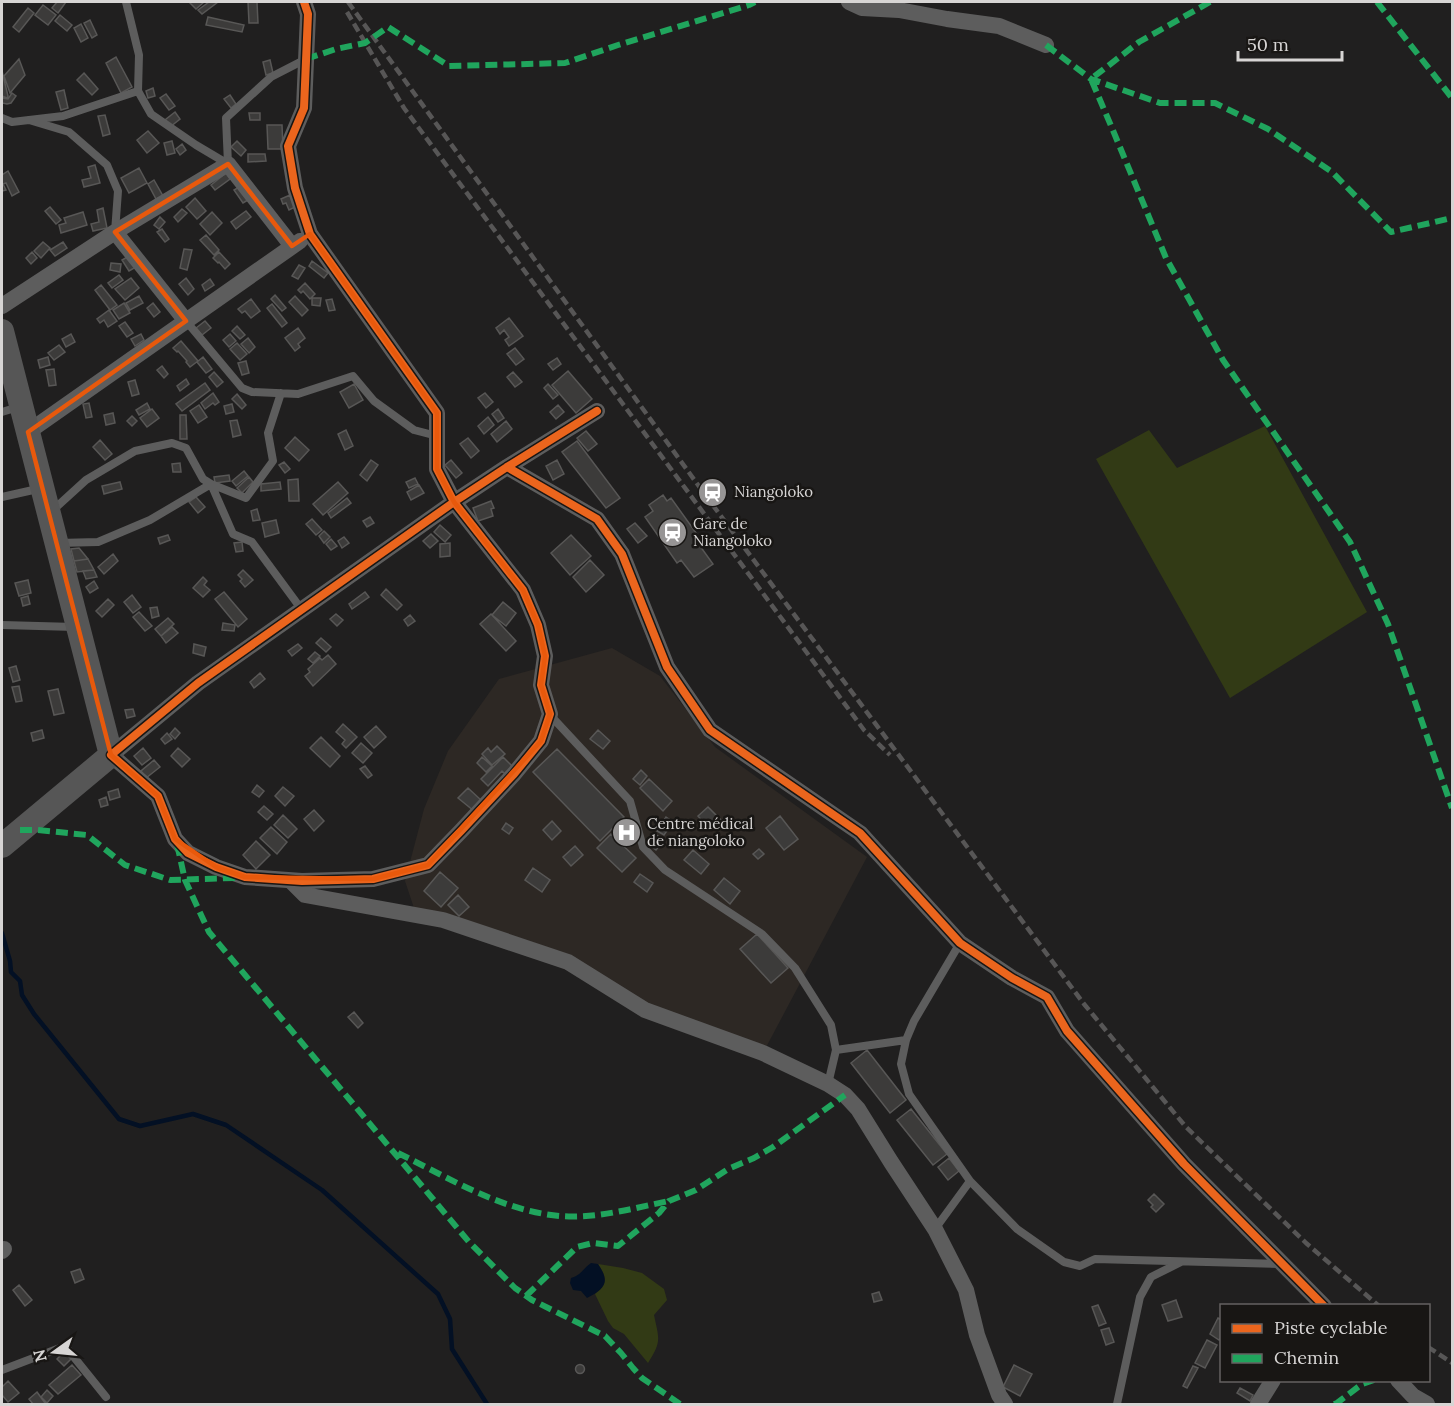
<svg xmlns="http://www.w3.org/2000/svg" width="1454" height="1406" font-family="Lora,serif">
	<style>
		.built { fill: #2d2824 }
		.green { fill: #323a15 }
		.water { fill: #031024 }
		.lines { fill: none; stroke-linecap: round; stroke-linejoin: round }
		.stream { stroke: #031024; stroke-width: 4.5 }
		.building { fill: #3c3b3a; stroke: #585756; stroke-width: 1.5 }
		.service { stroke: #5d5d5d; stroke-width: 8 }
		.minor { stroke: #5d5d5d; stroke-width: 16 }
		.secondary { stroke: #565656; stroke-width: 24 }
		.rail { stroke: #575656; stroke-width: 4.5; stroke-dasharray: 9 4.5; stroke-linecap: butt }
		.quiet { stroke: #20a55d; stroke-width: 6; stroke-dasharray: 12 6; stroke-linecap: butt }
		.cycleway-casing { stroke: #181614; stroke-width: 11 }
		.cycleway { stroke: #eb651d; stroke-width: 8 }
		.marked { fill: none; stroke: #e8590c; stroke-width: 4.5; stroke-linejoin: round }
		.labels { text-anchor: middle; stroke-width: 5; stroke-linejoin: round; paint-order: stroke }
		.poi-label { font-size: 15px; fill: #d7d5d4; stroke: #181614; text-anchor: start }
	</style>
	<rect width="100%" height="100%" fill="#201f1f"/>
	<path class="built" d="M612,648L660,676L715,747L867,857L763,1053L611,988L414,908L405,881L424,809L448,751L499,679Z"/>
	<path class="green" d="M1265,426L1367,612L1230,698L1096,459L1149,430L1177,468Z
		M598,1264L623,1268L642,1273L664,1289L667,1300L654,1315C659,1339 662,1341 648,1363L624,1334L613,1328L608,1321L595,1294C608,1283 607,1277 598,1264Z"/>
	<path class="water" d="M591,1263L598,1264C610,1282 606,1288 587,1298L581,1291L573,1290L570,1283L571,1278C582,1275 583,1268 591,1263Z"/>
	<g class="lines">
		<path class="stream" d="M2,933L10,961L11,972L20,981L22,995L34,1014L119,1119L140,1126L193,1114L226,1125L322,1190L438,1294L450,1319L452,1349L487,1404"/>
	</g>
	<path class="building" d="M57,2H66L58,13L52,8Z
		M189,2H204L196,9Z
		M209,2H218L202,14L198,10Z
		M248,2H257L258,23H249Z
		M43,5L56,15L48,25L35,15Z
		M28,8L34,13L19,32L13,27Z
		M60,15L72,25L67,31L55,21Z
		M208,17L244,25L242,32L206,25Z
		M90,20L97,35L92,38L84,23Z
		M81,24L88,38L81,42L74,28Z
		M116,57L132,87L121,93L106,63Z
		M19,59L25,75L10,93L4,76Z
		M270,60L273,73L266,75L263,62Z
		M2,71L8,96L7,98L2,96Z
		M84,73L98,89L92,95L77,80Z
		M153,88L155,96L148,98L146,91Z
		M64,90L68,108L61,110L56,92Z
		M12,93L16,96L11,103L7,104L2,103V98L8,99Z
		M166,94L175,106L169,110L160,98Z
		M230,95L236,104L231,108L224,99Z
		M175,112L180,119L170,127L165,120Z
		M249,113H260V120H250Z
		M105,115L110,134L103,136L98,116Z
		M267,125H282L283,149H268Z
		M148,131L159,143L147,153L137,140Z
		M172,141L175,153L167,155L164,143Z
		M237,141L246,150L241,156L231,147Z
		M182,144L186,150L180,155L176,149Z
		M248,154H265L266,161L248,162Z
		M95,165L100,183L84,187L82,180L91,178L88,167Z
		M139,168L147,183L129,193L121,178Z
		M8,171L19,192L12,196L6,183L3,184L6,190L2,191V175Z
		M226,173L230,179L215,190L211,185Z
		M154,180L163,196L156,199L148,184Z
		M239,187L248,200L243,203L234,190Z
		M290,195L295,207L289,210L286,203L283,204L281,199Z
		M195,198L206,211L197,219L186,207Z
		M50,207L61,220L56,224L45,211Z
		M103,208L107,228L93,231L91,224L99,222L97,210Z
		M182,209L187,213L178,222L174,217Z
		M246,211L251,217L236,229L231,222Z
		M83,212L87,225L61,233L59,225L66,223L64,218Z
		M212,212L222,223L210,235L200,224Z
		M160,217L165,222L159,229L154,225Z
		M162,229L169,239L165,242L157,232Z
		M206,235L219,250L214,255L200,240Z
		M43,242L50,248L41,258L34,251Z
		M63,242L67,248L55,256L50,250Z
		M184,249L192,250L187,270L180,268Z
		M32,252L37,258L31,264L26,258Z
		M219,252L230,264L225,269L219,262L218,263L213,258Z
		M129,256L136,267L129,271L122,260Z
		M312,261L328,273L324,278L309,266Z
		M111,263L121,264L120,272L110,270Z
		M299,265L305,268L298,279L292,276Z
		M119,275L123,280L112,288L108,283Z
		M131,278L139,288L125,300L115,289Z
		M186,278L194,289L188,295L179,284Z
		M210,279L214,285L205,291L202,285Z
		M305,283L315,294L310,299L303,291L301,293L298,290Z
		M101,285L117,305L110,310L95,290Z
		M275,295L286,308L282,311L271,299Z
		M139,296L143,303L130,310L126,303Z
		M295,296L308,310L302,316L289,302Z
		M312,298H321L320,306L312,305Z
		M251,299L260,311L251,318L245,311L242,313L238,309Z
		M332,299L335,310L329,311L326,300Z
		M124,303L130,313L119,319L113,310Z
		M153,303L160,312L154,317L147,308Z
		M272,304L287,323L282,327L267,308Z
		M109,310L117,321L108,327L104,320L100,323L97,319Z
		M509,318L523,336L509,346L505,340L509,337L504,330L500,334L496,328Z
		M205,321L211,328L202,335L196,328Z
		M125,322L133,333L127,337L119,326Z
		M237,326L245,335L240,339L232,331Z
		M298,328L305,338L298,344L300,347L295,351L285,338Z
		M71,334L75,342L66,347L62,339Z
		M141,334L144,340L135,346L131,339Z
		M230,334L236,341L229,347L223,340Z
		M248,338L255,347L249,353L241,344Z
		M181,341L198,361L190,367L186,362L187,361L178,351L177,352L173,348Z
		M237,343L247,354L240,360L230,349Z
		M59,345L65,352L54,360L48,353Z
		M515,348L524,359L516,365L507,354Z
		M48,357L50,365L40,368L38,360Z
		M203,357L212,369L206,373L197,362Z
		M557,358L561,364L553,370L548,364Z
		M246,361L249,373L242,375L238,363Z
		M162,366L168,374L164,378L157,370Z
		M54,369L56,385L49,386L46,370Z
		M568,371L592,399L576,413L552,385Z
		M214,372L223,382L217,387L209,377Z
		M513,372L522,382L515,387L507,377Z
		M186,379L189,384L180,391L177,386Z
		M135,380L139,394L132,396L128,382Z
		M205,383L210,390L182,411L176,404Z
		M354,384L363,400L349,408L340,392Z
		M548,384L558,395L553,399L544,388Z
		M213,393L219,402L215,405L213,403L205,409L201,403Z
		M485,393L493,402L486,408L478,398Z
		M237,394L246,405L242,409L232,399Z
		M89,403L92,417L86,418L83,404Z
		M147,403L150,409L139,415L136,410Z
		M232,404L234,412L226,414L224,406Z
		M199,405L207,417L198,423L190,411Z
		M558,405L564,412L556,419L550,412Z
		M152,409L159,418L147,427L140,418Z
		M498,409L504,418L498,422L492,414Z
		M113,413L115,423L106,425L104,415Z
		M180,415H186L187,439H180Z
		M132,416L137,421L132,426L127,421Z
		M488,417L494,425L484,434L478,426Z
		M237,420L241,435L233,437L230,421Z
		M506,421L512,429L497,442L491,434Z
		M346,430L353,446L345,450L338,434Z
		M586,431L597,444L588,451L577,438Z
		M295,437L309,450L299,461L285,448Z
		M468,438L479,451L471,458L460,444Z
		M100,440L112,454L105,460L93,447Z
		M577,441L620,498L606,508L562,452Z
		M371,460L378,465L367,481L360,475Z
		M451,460L462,473L456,478L445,465Z
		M557,460L564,474L553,480L546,466Z
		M284,462L290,469L285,473L279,465Z
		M180,463L181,472H173L172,464Z
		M244,471L248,476L236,486L232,481Z
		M229,475L230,481L215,483L214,477Z
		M249,477L253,482L242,493L237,488Z
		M415,478L418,484L409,488L406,482Z
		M298,479L299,501H289L288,480Z
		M120,482L122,489L104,494L102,486Z
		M280,482L281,489L261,491V484Z
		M338,482L348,493L323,515L313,504Z
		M419,485L424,493L411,500L407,492Z
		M663,495L667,501L671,498L704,544L700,546L713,564L694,577L681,560L677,563L645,517L653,511L649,505Z
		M196,497L205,507L198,513L189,502Z
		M347,498L351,503L331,518L328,513Z
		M491,501L494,508L491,509L493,516L478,521L473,508Z
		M257,509L260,520L253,521L251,511Z
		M370,517L374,523L367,527L363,521Z
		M312,519L322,530L316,535L306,524Z
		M276,520L279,533L265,537L262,523Z
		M635,523L647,536L638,543L627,529Z
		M440,525L451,535L445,542L434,532Z
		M324,531L330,537L324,543L319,536Z
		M431,534L438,541L430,548L423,541Z
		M168,535L170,540L160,544L158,538Z
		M571,535L591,556L570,575L551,553Z
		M344,537L349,543L342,548L338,541Z
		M331,539L337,546L331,550L326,544Z
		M242,542L243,551L236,552L234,543Z
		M450,543V556L440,557V544Z
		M79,548L88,559L74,561L71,549Z
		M113,554L118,561L104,574L98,567Z
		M88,559L94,570L77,572L74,561Z
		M590,560L604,575L586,592L573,577Z
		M94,570L97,577L86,579L83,571Z
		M243,570L253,580L245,587L240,581L242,579L238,575Z
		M203,577L207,581L204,585L210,590L203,597L193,588Z
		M28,580L31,593L19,596L15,583Z
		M94,581L98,588L90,593L86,587Z
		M386,589L402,605L397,610L381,595Z
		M224,592L247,619L238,627L215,599Z
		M365,592L369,597L352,609L349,604Z
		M132,595L141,607L133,613L124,602Z
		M28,596L30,604L23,606L21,598Z
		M108,599L114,605L102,617L96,611Z
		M503,602L516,613L506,626L492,615Z
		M157,607L159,616L152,618L150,608Z
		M139,612L152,626L145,631L133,617Z
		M336,614L343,620L337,626L330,619Z
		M491,614L516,641L506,651L480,624Z
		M410,615L415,621L408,626L404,620Z
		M168,618L174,624L161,636L155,629Z
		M223,623L235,625L234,631L222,630Z
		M172,627L178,633L166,643L161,636Z
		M321,638L331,647L326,652L316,643Z
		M194,644L206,647L204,656L193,653Z
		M298,644L302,648L292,656L288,651Z
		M315,652L320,656L313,663L308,659Z
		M328,655L336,664L313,686L305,676L310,672L308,669L320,658L322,660Z
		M16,666L20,680L13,682L9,668Z
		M260,673L265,679L254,688L250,682Z
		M19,686L22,701L16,702L12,687Z
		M58,689L64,713L54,715L48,691Z
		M133,709L135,716L127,718L125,710Z
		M343,724L357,737L346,748L342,744L345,740L336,732Z
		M376,726L386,737L374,748L364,737Z
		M175,728L180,733L175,739L170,734Z
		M42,730L44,738L33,741L31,733Z
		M598,730L610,741L603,749L590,739Z
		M167,733L172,739L165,744L161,739Z
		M321,737L340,756L330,767L310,748Z
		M361,743L372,753L363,763L352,753Z
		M497,746L505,754L492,765L482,754L488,748L491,752Z
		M143,748L151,758L142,765L134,756Z
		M178,748L190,759L182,767L171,756Z
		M557,749L624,817L600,841L533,772Z
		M482,757L492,766L486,772L477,763Z
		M503,757L513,767L505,774L502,771L488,786L481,779Z
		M154,760L160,767L146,778L141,771Z
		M365,766L372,775L368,778L360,769Z
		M641,770L647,776L640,785L633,779Z
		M649,779L672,801L663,811L640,788Z
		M257,785L264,791L259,797L252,792Z
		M283,787L294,796L285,806L275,796Z
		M468,788L482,801L474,811L458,798Z
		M118,789L120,797L110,800L108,792Z
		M106,797L108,805L101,807L99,800Z
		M264,806L273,814L267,820L258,812Z
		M708,807L721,820L710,830L698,816Z
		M314,810L324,821L314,831L304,819Z
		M283,815L297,829L288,838L274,825Z
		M780,816L798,839L784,850L766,828Z
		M666,817L673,822L664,835L657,831Z
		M552,821L561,831L552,840L543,830Z
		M506,823L513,828L509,834L502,829Z
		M271,827L287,842L277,854L260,838Z
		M611,834L636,858L622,872L597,848Z
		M655,834L664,840L656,850L648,844Z
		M256,841L270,855L256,869L243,855Z
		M575,846L583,855L571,866L563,857Z
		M759,849L764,854L758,859L753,854Z
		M693,850L709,864L701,874L684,860Z
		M533,868L550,880L542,892L525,880Z
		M440,872L458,888L441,907L424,891Z
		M640,874L653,883L647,892L634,882Z
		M724,878L740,891L730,904L714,890Z
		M458,895L469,907L459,916L448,905Z
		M757,934L788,968L771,983L740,949Z
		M354,1012L363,1023L358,1028L348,1017Z
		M867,1050L906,1100L890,1113L851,1063Z
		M911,1109L947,1154L933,1165L897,1120Z
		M949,1158L959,1171L948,1180L938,1167Z
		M1154,1194L1164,1204L1156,1212L1151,1207L1153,1205L1148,1200Z
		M80,1269L84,1279L75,1283L71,1272Z
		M19,1285L32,1300L25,1306L13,1290Z
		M879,1292L882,1300L874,1302L872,1294Z
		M1176,1300L1182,1317L1168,1321L1162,1305Z
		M1098,1305L1106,1323L1099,1326L1092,1307Z
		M1218,1318L1222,1320V1336L1219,1340L1210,1334Z
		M1109,1328L1114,1342L1106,1345L1101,1330Z
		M1207,1340L1217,1345L1205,1368L1195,1363Z
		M64,1352L71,1359L64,1366L57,1359Z
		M575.5 1369a4.5 4.5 0 1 1 9 0a4.5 4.5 0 1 1-9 0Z
		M72,1365L81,1375L58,1394L49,1385Z
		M1014,1365L1032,1374L1020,1396L1003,1387Z
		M1193,1366L1198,1368L1187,1388L1183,1386Z
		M8,1381L19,1393L8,1402L2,1395V1387Z
		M1240,1388L1253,1395L1250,1401L1237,1393Z
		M47,1390L53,1396L47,1403L41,1397Z
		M37,1392L45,1403L44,1404H33L29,1399Z"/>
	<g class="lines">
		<path class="service" d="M126,2L139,55L138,91L151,114L196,145L228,164
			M2,118L12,122L63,116L138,91
			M29,120L69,132L107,165L118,191L115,232
			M228,164L226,118L271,77L306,59
			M186,321L242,388L252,392L298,394L353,376L374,401L414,430L437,436
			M2,412L18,407
			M2,497L42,488
			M52,511L86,480L135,451L172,443L186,448L203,479L211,484L233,534L252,542L302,610
			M58,543L98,542L150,520L211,484L246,498L273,461L268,433L281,393
			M2,625L75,627
			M550,715L630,801L643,847L665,870L762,934L795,968L831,1025L836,1050L828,1084
			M960,943L914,1021L906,1040L901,1064L909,1094L970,1181L1017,1229L1064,1262L1080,1266L1095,1259L1282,1264
			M836,1050L906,1040
			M935,1229L970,1181
			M2,1370L65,1346L106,1397
			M1117,1404L1140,1297L1151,1277L1181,1262"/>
		<path class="minor" d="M304,2L308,14L304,108L288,146L295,188L310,234L437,413V469L454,502L523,590L538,625L545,656L541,685L550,714L541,741L514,774L461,831L428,865L373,879L302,881L245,877L216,867L188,853L175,839L158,796L111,755L198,683L454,502L507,467L597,411
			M849,2L862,8L899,10L947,19L999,26L1046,45
			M115,232L186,321
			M2,306L115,232L228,164L292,246
			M28,432L300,241
			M507,467L597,519L622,554L667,667L710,730L860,833L960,943L1012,978L1047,997L1067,1031L1184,1164L1324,1306
			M291,881L305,895L443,920L568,962L645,1010L763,1053L828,1084L845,1095L858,1109L891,1162L935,1229L966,1290L977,1335L999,1395L1005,1404
			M2,1251L4,1249
			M1398,1380L1413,1396L1427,1404
			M1258,1404L1273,1380"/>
		<path class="secondary" d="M2,331L111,755L2,846"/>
		<path class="rail" d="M348,2L706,496L1084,1004L1186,1127L1306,1243L1379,1306
			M347,12L404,108L864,730L890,755
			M1428,1347L1452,1363"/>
		<path class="quiet" d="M1210,2L1139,42L1091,79L1112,128L1166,258L1223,360L1350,542L1388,624L1452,808
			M1377,2L1452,98
			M1046,45L1091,79L1160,103H1215L1268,129L1332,172L1391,232L1452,218
			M306,59L336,49L365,43L388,27L449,66L565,63L618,45L749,5L755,2
			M20,830H38L87,835L125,865L170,880L235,878
			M177,844L185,880L209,932L469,1242L515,1288L532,1300L605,1336L621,1353L633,1368L642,1378L680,1404
			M398,1153C449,1178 502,1211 560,1216C596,1219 634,1208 669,1201
			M526,1296L577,1247L593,1243L618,1246L659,1213L669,1201L696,1190L728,1169L754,1158L773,1147L845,1095
			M1334,1404L1337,1403L1362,1384L1374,1380"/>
		<defs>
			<path id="cycleway" d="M304,2L308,14L304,108L288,146L295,188L310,234L437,413V469L454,502L523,590L538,625L545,656L541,685L550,714L541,741L514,774L461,831L428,865L373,879L302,881L245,877L216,867L188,853L175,839L158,796L111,755L198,683L454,502L507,467L597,411
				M507,467L597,519L622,554L667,667L710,730L860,833L960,943L1012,978L1047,997L1067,1031L1184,1164L1324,1306"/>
		</defs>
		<use href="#cycleway" class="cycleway-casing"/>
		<use href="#cycleway" class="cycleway"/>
	</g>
	<path class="marked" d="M228,164L292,246L310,234L437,413V469L454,502L523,590L538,625L545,656L541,685L550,714L541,741L428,865L373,879L245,877L216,867L175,839L158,796L111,755L28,432L186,321L115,232Z"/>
	<defs>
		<symbol id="station-disc" viewBox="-11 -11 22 22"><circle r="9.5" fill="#979595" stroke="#181614"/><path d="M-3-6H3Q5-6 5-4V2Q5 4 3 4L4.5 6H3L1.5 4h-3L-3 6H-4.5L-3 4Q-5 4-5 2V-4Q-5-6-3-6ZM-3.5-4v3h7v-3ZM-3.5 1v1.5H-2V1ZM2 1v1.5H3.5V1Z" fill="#fff"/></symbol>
		<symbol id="hospital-disc" viewBox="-11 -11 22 22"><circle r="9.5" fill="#979595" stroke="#181614"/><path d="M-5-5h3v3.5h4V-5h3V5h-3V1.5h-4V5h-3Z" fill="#fff"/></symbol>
	</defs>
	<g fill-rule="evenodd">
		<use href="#station-disc" x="696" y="476" width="33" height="33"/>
		<use href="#station-disc" x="656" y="516" width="33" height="33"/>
		<use href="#hospital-disc" x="610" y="816" width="33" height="33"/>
	</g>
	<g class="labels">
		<g class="poi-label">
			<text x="734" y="497">Niangoloko</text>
			<text x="693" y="529">Gare de<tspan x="693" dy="17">Niangoloko</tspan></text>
			<text x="647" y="829">Centre médical<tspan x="647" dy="17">de niangoloko</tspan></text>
		</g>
	</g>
	<rect width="1454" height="1406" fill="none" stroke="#d7d5d4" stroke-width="6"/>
	<rect x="1220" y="1304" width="210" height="78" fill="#181614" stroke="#646261" stroke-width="1.5"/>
	<rect x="1232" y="1324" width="30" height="9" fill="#eb651d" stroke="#646261" stroke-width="1.5"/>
	<text x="1274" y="1334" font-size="18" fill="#d7d5d4">Piste cyclable</text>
	<rect x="1232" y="1354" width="30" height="9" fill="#20a55d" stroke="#646261" stroke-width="1.5"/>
	<text x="1274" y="1364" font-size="18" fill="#d7d5d4">Chemin</text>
	<g transform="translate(54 1352) rotate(255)" stroke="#181614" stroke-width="4.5" paint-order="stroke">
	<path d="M0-4.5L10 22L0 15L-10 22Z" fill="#d7d5d4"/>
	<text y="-9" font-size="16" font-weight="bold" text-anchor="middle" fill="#d7d5d4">N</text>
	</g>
	<path d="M1238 51v9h104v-9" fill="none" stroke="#d7d5d4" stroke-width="3"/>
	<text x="1247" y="51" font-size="18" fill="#d7d5d4" stroke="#181614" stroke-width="4.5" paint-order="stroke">50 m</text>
</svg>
